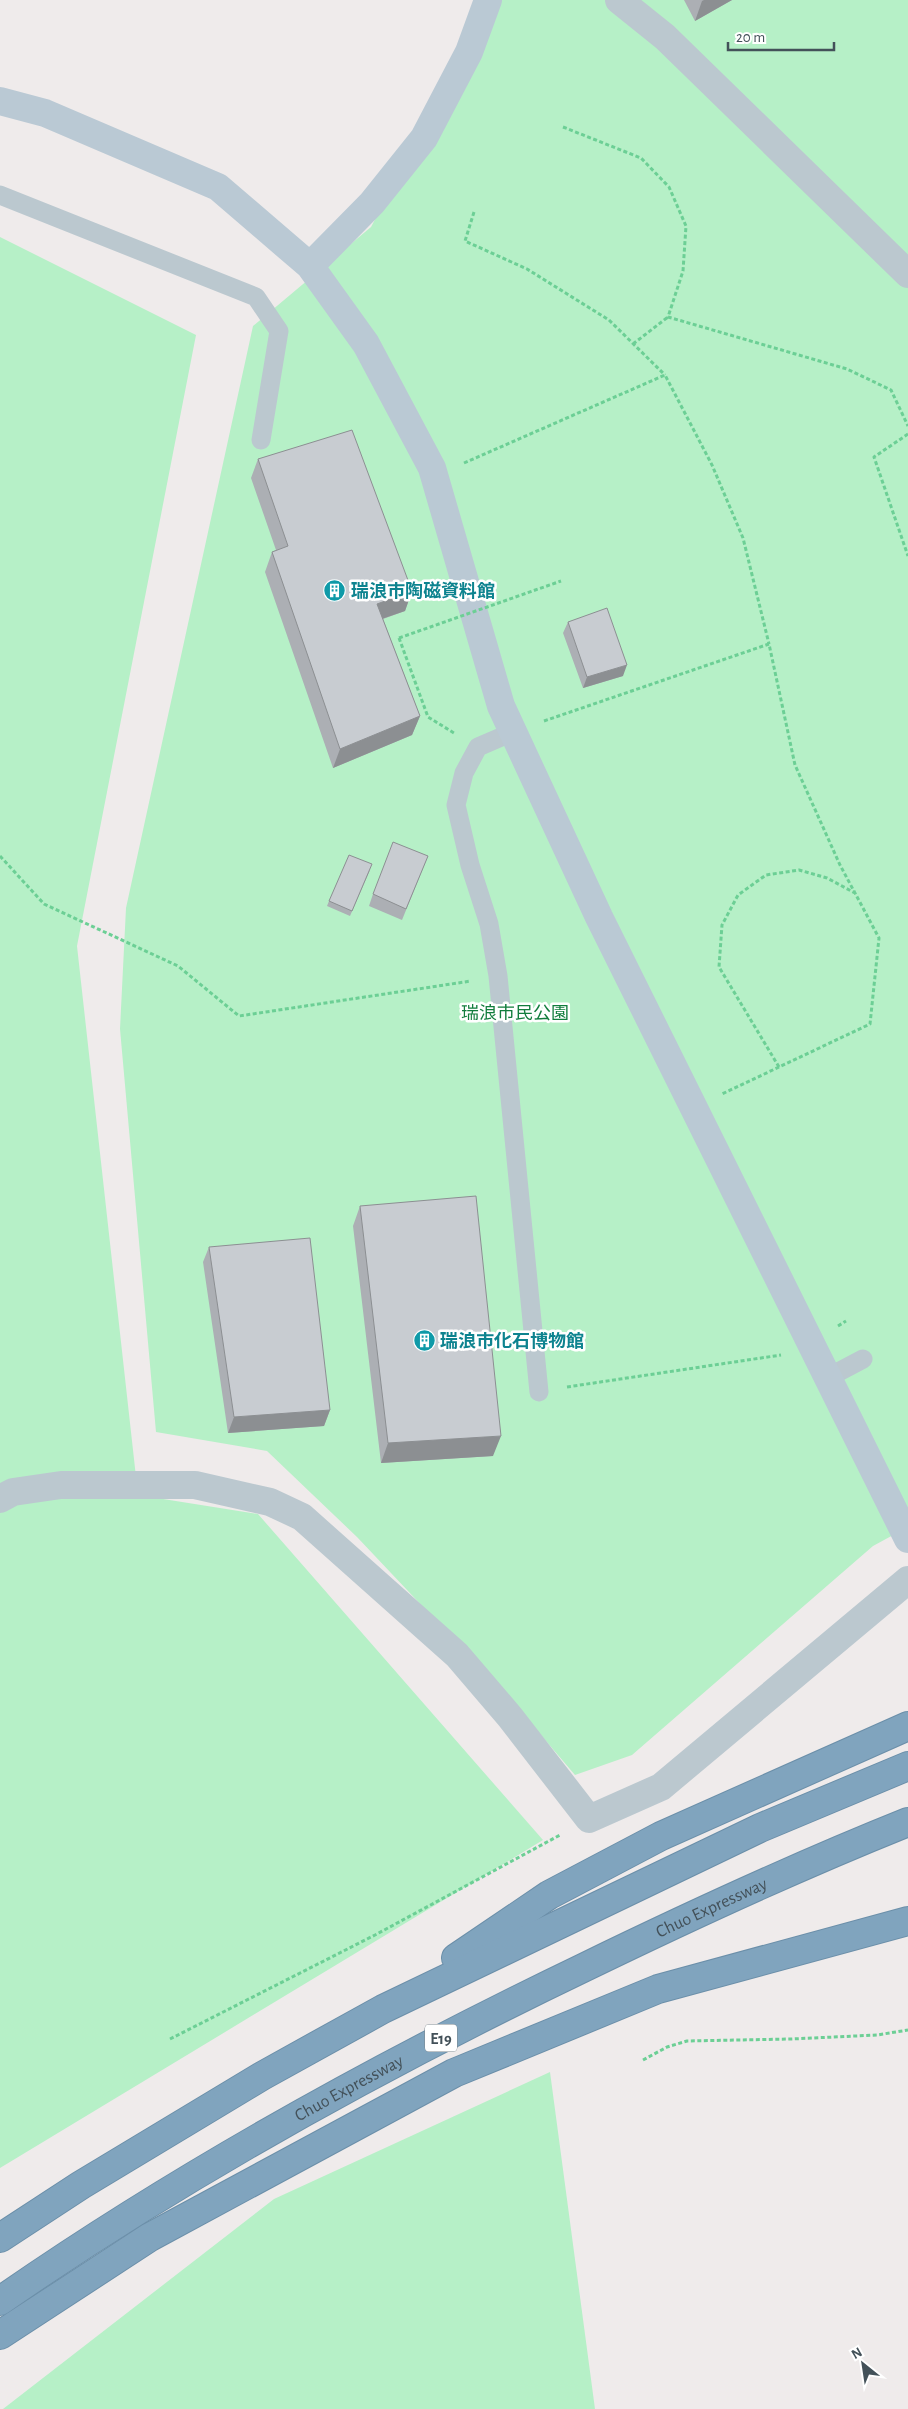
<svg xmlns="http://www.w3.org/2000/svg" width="908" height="2409" font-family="'Alegreya Sans','Noto Sans JP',sans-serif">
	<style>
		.green { fill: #b6f0c7 }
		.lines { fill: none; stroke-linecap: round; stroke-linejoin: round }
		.highway-casing { stroke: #6b8fa9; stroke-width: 30 }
		.path { stroke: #6ccf95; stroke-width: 3; stroke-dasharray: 4 2.5; stroke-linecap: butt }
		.lane { stroke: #bbc8cf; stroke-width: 19 }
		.street { stroke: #bbc8cf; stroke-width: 28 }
		.secondary { stroke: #bac9d4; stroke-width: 28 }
		.highway { stroke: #80a4be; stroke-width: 28 }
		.path-bridge { stroke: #6ccf95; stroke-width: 3; stroke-dasharray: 4 2.5; stroke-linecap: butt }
		.wall { fill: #acafb4 }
		.shaded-wall { fill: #8c8f92 }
		.building { fill: #c8ccd1; stroke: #8c8f92 }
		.labels { text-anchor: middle; stroke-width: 5; stroke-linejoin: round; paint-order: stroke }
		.shield { fill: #fff; stroke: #7b858b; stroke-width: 1 }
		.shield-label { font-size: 16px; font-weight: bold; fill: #435159 }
		.culture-label { font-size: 18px; font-weight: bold; fill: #0d838f; stroke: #fff; text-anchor: start }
		.park-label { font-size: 18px; fill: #127d3d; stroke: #fff }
		.street-label { font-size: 18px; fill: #435159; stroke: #fff }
	</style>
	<rect width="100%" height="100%" fill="#efebeb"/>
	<path class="green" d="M491,0H908V1527L873,1546L632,1755L575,1775L511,1700L357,1537L267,1451L156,1432L120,1029L126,908L253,326L371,227Z
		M0,237L196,335L77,946L138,1495L258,1514L543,1840L0,2168Z
		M550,2072L595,2409H3L274,2199Z"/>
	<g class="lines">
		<defs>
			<g id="highway">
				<path d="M456,1958L549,1895L661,1836L908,1726"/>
				<path d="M0,2238L81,2185L262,2076L383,2009L760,1828L908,1766"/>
				<path id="s1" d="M0,2301C184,2173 381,2065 583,1968C690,1916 798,1866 908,1822"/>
				<path d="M0,2335L150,2237L454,2073L658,1989L908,1921"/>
			</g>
		</defs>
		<use href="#highway" class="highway-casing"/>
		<path class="path" d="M563,127L641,158L669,187L686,226L683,271L668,317L847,369L891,390L908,426
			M474,212L465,241L527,269L609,320L665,375
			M633,344L668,317
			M908,434L874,457L908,556
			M464,463L665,375L712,465L743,538L769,644
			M399,638L428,717L454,733
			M544,721L769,644L795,765L840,865L879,938L870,1024L722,1094
			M0,856L44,904L178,966L239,1016L471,981
			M779,1067L719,967L722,925L738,895L766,875L799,870L827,878L855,893
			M838,1326L846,1321
			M567,1387L781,1355
			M170,2039L375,1935L560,1835
			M643,2060L667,2047L687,2041L791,2039L877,2035L908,2030"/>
		<path class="lane" d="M0,195L256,297L279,331L261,440
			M513,732L478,747L464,773L456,805L470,865L489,924L498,976L539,1392
			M827,1378L863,1359"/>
		<path class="street" d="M619,0L665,37L908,274
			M0,1499L13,1492L61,1485H195L270,1502L302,1517L457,1655L510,1717L589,1819L661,1787L908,1580"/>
		<path class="secondary" d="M0,101L45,113L218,187L310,266L366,344L432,468L501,706L599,917L908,1539
			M310,266L372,203L424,138L469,52L488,0"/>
		<use href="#highway" class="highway"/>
		<path class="path-bridge" d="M399,638L561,581"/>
	</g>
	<path class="wall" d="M684,0H732L695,21Z
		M258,459L412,591L405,611L383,619L420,716L412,735L333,768L265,572L272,552L276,550L251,478Z
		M568,622L623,676L583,688L563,633Z
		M428,856L402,920L369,906L373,894Z
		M370,870L350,916L327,906L329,901Z
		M360,1206L493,1456L381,1463L353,1226Z
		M209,1247L330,1410L324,1426L228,1433L203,1262Z"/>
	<path class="shaded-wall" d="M704,0H732L695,21L702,1Z
		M412,591L405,611L370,623L377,604Z
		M627,665L623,676L583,688L587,677Z
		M420,716L412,735L333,768L340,749Z
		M330,1410L324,1426L228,1433L234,1417Z
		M501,1436L493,1456L381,1463L388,1443Z"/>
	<path class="building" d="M352,430L412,591L377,604L420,716L340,749L272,552L288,546L258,459Z
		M607,608L627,665L587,677L568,622Z
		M393,842L428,856L406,909L373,894Z
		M349,855L372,864L352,911L329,901Z
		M476,1196L501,1436L388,1443L360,1206Z
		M310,1238L330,1410L234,1417L209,1247Z"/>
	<defs>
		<symbol id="building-disc" viewBox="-11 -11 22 22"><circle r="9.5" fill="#0f9aa8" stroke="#fff"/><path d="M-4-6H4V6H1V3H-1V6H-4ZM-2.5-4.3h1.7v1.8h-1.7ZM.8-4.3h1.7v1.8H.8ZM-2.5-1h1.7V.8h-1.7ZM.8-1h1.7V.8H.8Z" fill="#fff"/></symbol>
	</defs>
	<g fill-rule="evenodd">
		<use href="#building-disc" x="322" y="578" width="25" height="25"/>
		<use href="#building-disc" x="412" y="1328" width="25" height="25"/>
	</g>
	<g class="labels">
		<rect class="shield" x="425" y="2024.5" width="32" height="27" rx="4"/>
		<g class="shield-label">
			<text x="441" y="2044">E19</text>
		</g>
		<g class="culture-label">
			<text x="351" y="597">瑞浪市陶磁資料館</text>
			<text x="440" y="1347">瑞浪市化石博物館</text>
		</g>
		<g class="park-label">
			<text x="515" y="1019">瑞浪市民公園</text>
		</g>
		<g class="street-label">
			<text dy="6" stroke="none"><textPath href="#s1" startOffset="814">Chuo Expressway</textPath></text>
			<text dy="6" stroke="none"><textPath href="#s1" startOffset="409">Chuo Expressway</textPath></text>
		</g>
	</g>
	<g transform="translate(863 2364) rotate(330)" stroke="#ffffff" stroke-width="4" paint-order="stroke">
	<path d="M0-4L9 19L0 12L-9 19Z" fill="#435159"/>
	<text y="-8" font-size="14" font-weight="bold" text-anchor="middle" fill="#435159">N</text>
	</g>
	<path d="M728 42v8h106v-8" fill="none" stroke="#435159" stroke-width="2.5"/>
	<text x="736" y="42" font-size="15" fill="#435159" stroke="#ffffff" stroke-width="4" paint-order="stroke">20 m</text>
</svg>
